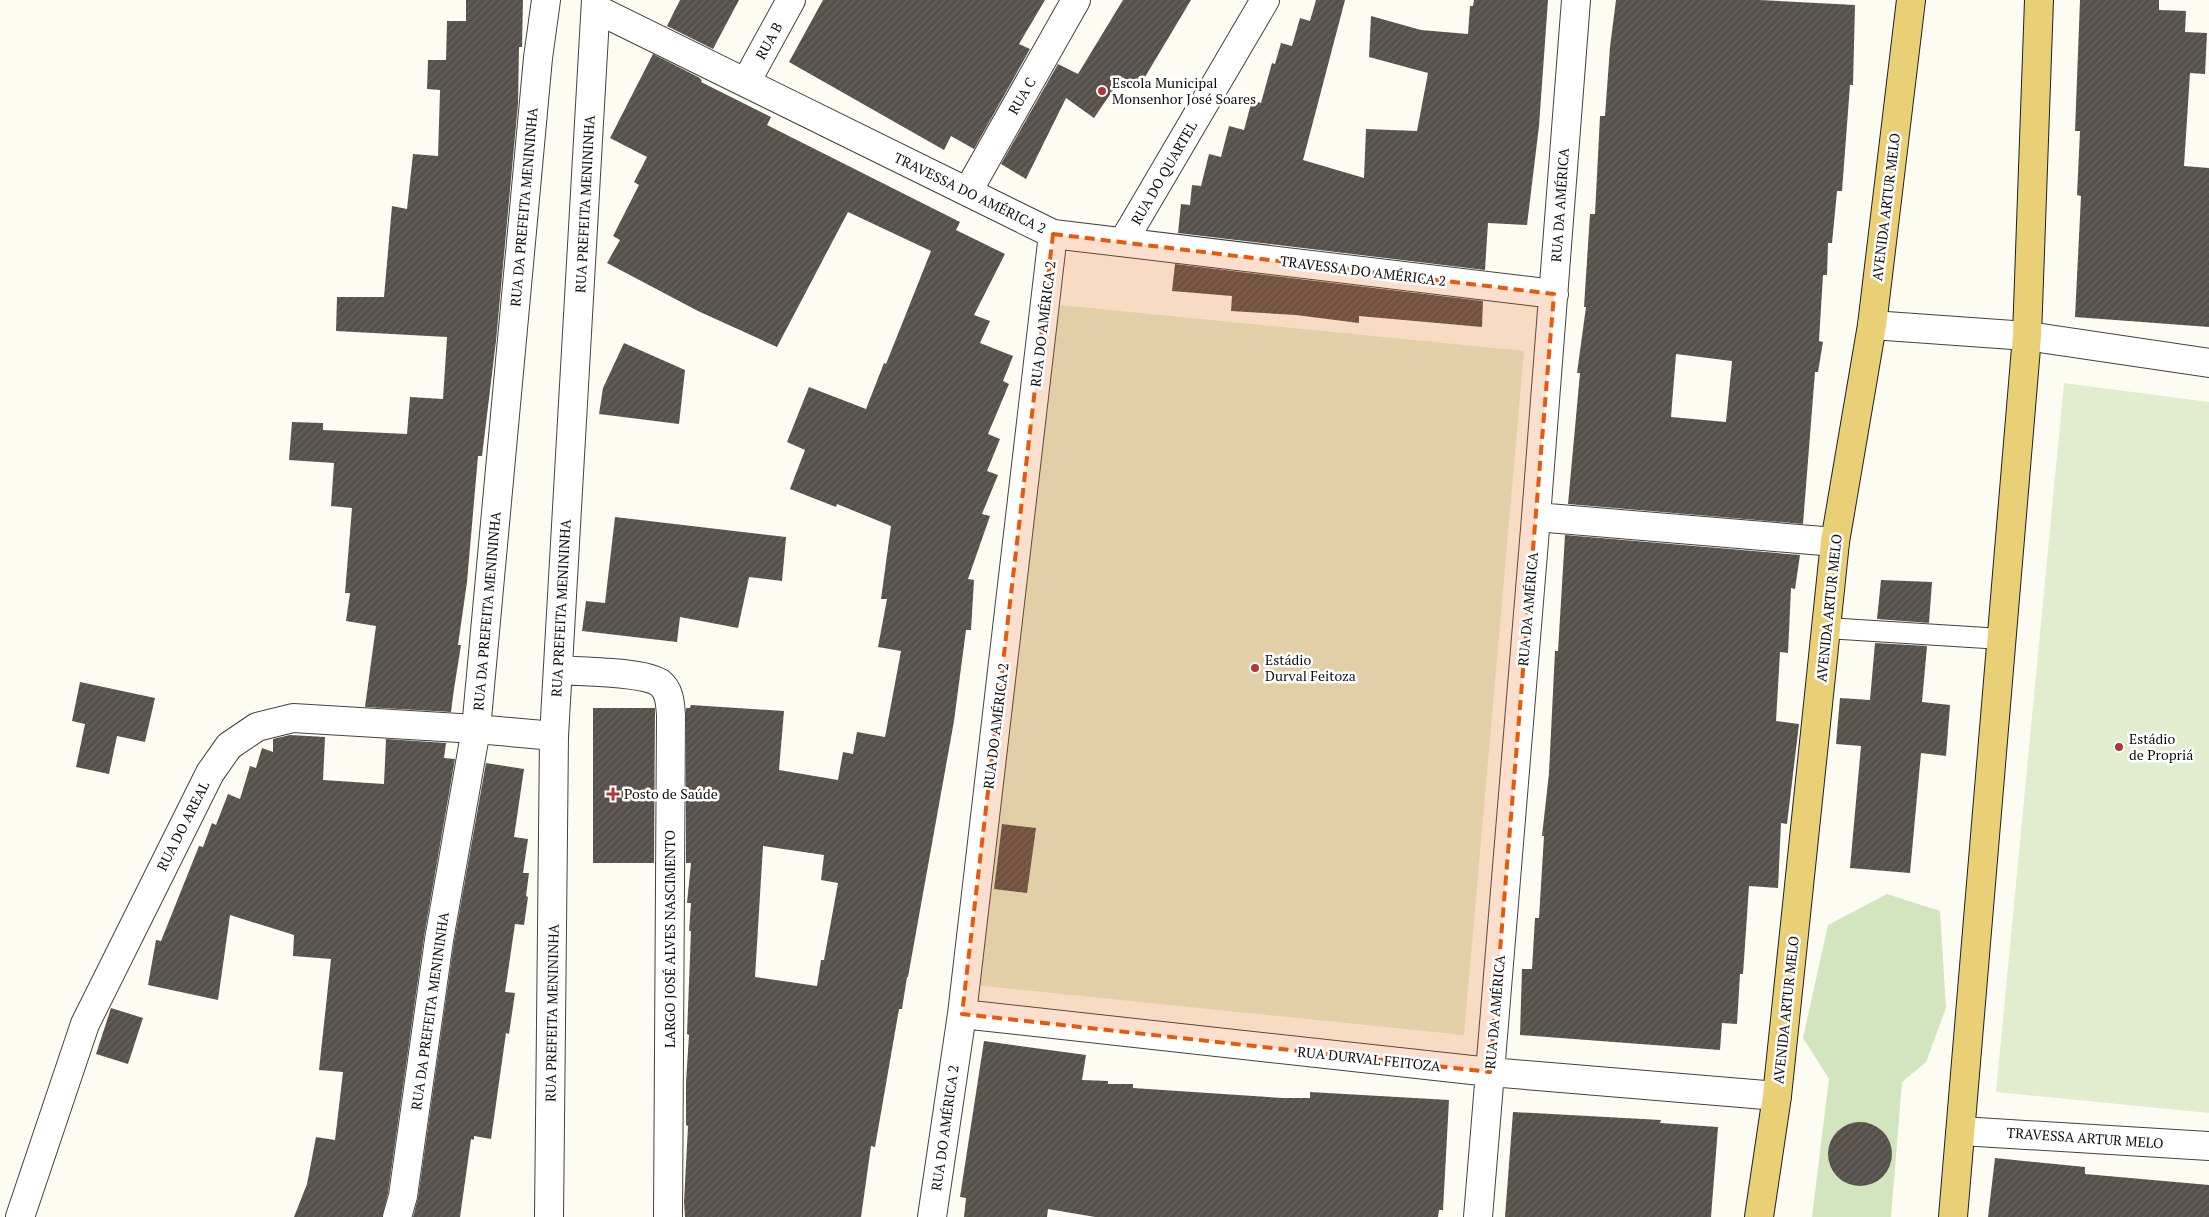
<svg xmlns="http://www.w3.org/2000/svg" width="2209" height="1217" font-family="'PT Serif',serif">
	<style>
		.park { fill: #d2e5bf }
		.pitch { fill: #e2edd0 }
		.building { fill: url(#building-hatch); fill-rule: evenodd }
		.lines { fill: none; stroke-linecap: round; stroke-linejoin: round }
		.service-casing { stroke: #424242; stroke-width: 22 }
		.minor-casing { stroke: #424242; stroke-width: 30 }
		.primary-casing { stroke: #202020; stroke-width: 30 }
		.service { stroke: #fff; stroke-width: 20 }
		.minor { stroke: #fff; stroke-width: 28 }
		.primary { stroke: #e9d077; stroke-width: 28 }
		.marked { fill: #e8590c; fill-opacity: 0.2; stroke: #e8590c; stroke-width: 4; stroke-dasharray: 10 6; stroke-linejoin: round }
		.poi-dot { fill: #af3639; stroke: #fff; stroke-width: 2 }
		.labels { text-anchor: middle; stroke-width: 5; stroke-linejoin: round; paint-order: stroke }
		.street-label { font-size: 14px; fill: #0f0f0f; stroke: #fff }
		.poi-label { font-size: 14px; fill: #0f0f0f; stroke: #fff; text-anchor: start }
	</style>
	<defs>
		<pattern id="building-hatch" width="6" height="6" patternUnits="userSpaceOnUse" patternTransform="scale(1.25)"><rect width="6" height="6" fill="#56504c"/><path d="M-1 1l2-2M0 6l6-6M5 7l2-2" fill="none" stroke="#696561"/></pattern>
	</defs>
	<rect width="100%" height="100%" fill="#fdfcf2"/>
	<path class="park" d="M1887,894L1940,911L1946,1008L1926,1062L1902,1082L1891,1217H1812L1829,1079L1803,1038L1828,925Z"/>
	<path class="pitch" d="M1060,305L1524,351L1464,1035L974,985Z
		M2064,383L2209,402V1113L1996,1092Z"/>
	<path class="building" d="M466,0H523L522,47H519L518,104L496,341L482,456H478L467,582L458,645H461L454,689L451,712L365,707L376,626L346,621L350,593H345L352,508L331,506L334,463L289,460L292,422L323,423V430L407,434L410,397L443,399L447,337L336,331L337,297H384L392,206L407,209L413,154L438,156L440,90L427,89L428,60H446L447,21H466Z
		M680,0H739L713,49L667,26Z
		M823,0H1045L1019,44L1030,49L974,149L951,136L944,150L789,62Z
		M1123,0H1191L1139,87L1122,77L1094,118L1066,98L1026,179L1001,164L1058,64L1078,74Z
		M1316,0H1345L1303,160L1364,178L1366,129L1417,131L1428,73L1369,57L1371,16L1421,30L1468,34L1470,6H1473L1474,0H1548L1539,126L1527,225L1488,223L1485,270L1178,233L1181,204L1190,205L1192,185L1201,186L1209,154L1221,157L1229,126L1244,130L1252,100L1261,103L1272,63L1275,64L1281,43L1292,46L1300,18L1310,21Z
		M1616,0H1759L1855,5L1853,85H1850L1842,191H1837L1832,243H1828L1827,275H1823L1819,341L1823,342L1818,372H1815L1803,524L1568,504L1580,373H1577L1586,307H1584L1590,214H1595L1600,116H1605L1610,47ZM1676,354L1732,361L1726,422L1671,417Z
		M2080,0H2159V10L2186,11L2185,32L2207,33L2205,74L2190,73L2184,166L2209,168V327L2075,317L2081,196L2077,195L2080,131H2075Z
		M653,54L698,77L702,80L701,82L771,117L767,125L960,222L956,230L1005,254L974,315L990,321L980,343L1013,356L1003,381L1009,384L988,434L1000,439L987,471L998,475L982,514L990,516L968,579L974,580L971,630H966L954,721L908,977H907L902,1009H899L875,1147L871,1146L861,1217H685L684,1202L688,1126L686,1125V1082L689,1035L687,1034L691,931H689L691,903H687L691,863H686V708H690L691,705L784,711L779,770L838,780L843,752L853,754L857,732L885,737L901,651L878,647L887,599H881L891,526L837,504L836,507L790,489L805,450L787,442L809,387L866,409L884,363L886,364L931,251L848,212L777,347L698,311L607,263L620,240L613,236L639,185L634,182L647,157L610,138ZM763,846L824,855L821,880L838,883L824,960H821L817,986L755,977Z
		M1175,264L1483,301L1482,327L1359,316V323L1296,315L1231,311L1232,296L1172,291Z
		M624,343L685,370L679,424L599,414L603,388Z
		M615,517L786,537L782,581L749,577L738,628L680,617L677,642L582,631L586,601L605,603Z
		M1565,535L1800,555L1795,589L1791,588L1788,653L1780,652L1776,721L1799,724L1787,824L1781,823L1778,888L1749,886L1743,974H1740L1737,1024L1722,1023L1720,1050L1520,1035L1522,969H1532L1535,918H1539L1544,836H1542L1549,773L1555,651H1558Z
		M1881,580L1932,582L1929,623L1877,619Z
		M1875,643L1927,646L1922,702L1950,705L1946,756L1921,753L1910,873L1850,868L1861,746L1836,744L1840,698L1870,700Z
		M80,682L155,698L145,742L117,736L109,774L76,767L85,724L72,721Z
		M593,708H655L654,863H593Z
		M290,735L325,737L323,780L384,784L386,739L446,743L444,758L455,759L424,937L388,1193L382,1217H294L307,1184L316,1137L335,1140L343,1072L319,1070L331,959L293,956L294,935L230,915L218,1000L148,985L156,940L161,941L199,846L203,847L212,823L216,825L228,794L240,799L250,766L256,768L262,748L273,752V739Z
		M486,763L524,769L514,837L528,839L523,873H529L526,896L528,897L524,925L515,924L505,992L515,993L509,1034L506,1033L491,1139L474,1136V1140L471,1139L460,1217H413L418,1198L454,942Z
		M1002,824L1036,828L1027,893L994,889Z
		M111,1008L143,1018L128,1064L96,1054Z
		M984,1041L1086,1055L1082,1080L1108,1081V1084H1133V1088L1283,1098H1310V1092L1449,1100L1443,1210H1439L1438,1217H1095L1048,1209L1047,1217H964L966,1198L960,1197Z
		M1513,1112L1661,1120L1660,1123L1718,1127L1711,1217H1505Z
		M1828 1154a32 32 0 1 1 64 0a32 32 0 1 1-64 0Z
		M1995,1158L2085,1167V1174L2209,1185V1217H1988Z"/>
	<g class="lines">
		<defs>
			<path id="service" d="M1826,628L2002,639"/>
			<path id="minor" d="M596,9L1053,234L1554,294
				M746,82L791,0
				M968,191L1076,0
				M1123,242L1265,0
				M1872,325L2027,336L2209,363
				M1536,517L1835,542
				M558,670C581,672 642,671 660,683C670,691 670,704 671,715L668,1217
				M962,1014L1490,1072L1777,1096
				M1961,1131L2209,1146
				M20,1217L85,1024L210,773L229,746L257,727L293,718L476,729L554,736
				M397,1217L403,1196L439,940L476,729L538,58L546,0
				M549,1217L554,736L596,0
				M932,1217L962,1014L1053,234
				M1478,1217L1536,517L1576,0"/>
			<path id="primary" d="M1759,1217L1777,1096L1835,542L1872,325L1911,0
				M1953,1217L2027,336L2039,0"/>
		</defs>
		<use href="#service" class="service-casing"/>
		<use href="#minor" class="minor-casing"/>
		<use href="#primary" class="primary-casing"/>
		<use href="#service" class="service"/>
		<use href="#minor" class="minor"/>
		<use href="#primary" class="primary"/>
	</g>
	<path class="marked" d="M1053,234L1554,294L1490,1072L962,1014Z"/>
	<g class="poi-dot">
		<circle cx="1102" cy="91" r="5"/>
		<circle cx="1255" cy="668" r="5"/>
		<circle cx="2119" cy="747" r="5"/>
		<path d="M610.5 786.5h5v5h5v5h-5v5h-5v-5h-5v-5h5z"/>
	</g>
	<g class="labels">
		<g class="street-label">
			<text transform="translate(769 41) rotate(-61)" y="5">RUA B</text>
			<text transform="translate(1022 96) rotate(-60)" y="5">RUA C</text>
			<text transform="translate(1164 173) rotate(-60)" y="5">RUA DO QUARTEL</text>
			<text transform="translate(970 193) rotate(26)" y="5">TRAVESSA DO AMÉRICA 2</text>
			<text transform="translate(585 204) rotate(-87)" y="5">RUA PREFEITA MENININHA</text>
			<text transform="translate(1560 205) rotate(-86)" y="5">RUA DA AMÉRICA</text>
			<text transform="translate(524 207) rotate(-85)" y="5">RUA DA PREFEITA MENININHA</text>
			<text transform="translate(1886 207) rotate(-83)" y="5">AVENIDA ARTUR MELO</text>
			<text transform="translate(1363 271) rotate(7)" y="5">TRAVESSA DO AMÉRICA 2</text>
			<text transform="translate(1043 324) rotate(-83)" y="5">RUA DO AMÉRICA 2</text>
			<text transform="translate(561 608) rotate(-87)" y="5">RUA PREFEITA MENININHA</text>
			<text transform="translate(1829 608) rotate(-84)" y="5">AVENIDA ARTUR MELO</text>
			<text transform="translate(1528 609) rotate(-85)" y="5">RUA DA AMÉRICA</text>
			<text transform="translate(487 611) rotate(-85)" y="5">RUA DA PREFEITA MENININHA</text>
			<text transform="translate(996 726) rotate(-83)" y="5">RUA DO AMÉRICA 2</text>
			<text transform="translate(183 826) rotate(-63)" y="5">RUA DO AREAL</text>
			<text transform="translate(670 939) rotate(-90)" y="5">LARGO JOSÉ ALVES NASCIMENTO</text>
			<text transform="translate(1786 1010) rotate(-84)" y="5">AVENIDA ARTUR MELO</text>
			<text transform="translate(430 1011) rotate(-82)" y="5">RUA DA PREFEITA MENININHA</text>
			<text transform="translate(1495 1012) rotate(-85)" y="5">RUA DA AMÉRICA</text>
			<text transform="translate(552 1013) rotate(-89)" y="5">RUA PREFEITA MENININHA</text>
			<text transform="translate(1369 1059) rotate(6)" y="5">RUA DURVAL FEITOZA</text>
			<text transform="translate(945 1128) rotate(-82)" y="5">RUA DO AMÉRICA 2</text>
			<text transform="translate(2085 1138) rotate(4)" y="5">TRAVESSA ARTUR MELO</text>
		</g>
		<g class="poi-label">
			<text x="1112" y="88">Escola Municipal<tspan x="1112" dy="16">Monsenhor José Soares</tspan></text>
			<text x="1265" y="665">Estádio<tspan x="1265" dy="16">Durval Feitoza</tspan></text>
			<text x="2129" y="744">Estádio<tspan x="2129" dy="16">de Propriá</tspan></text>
			<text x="624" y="799">Posto de Saúde</text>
		</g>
	</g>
</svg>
